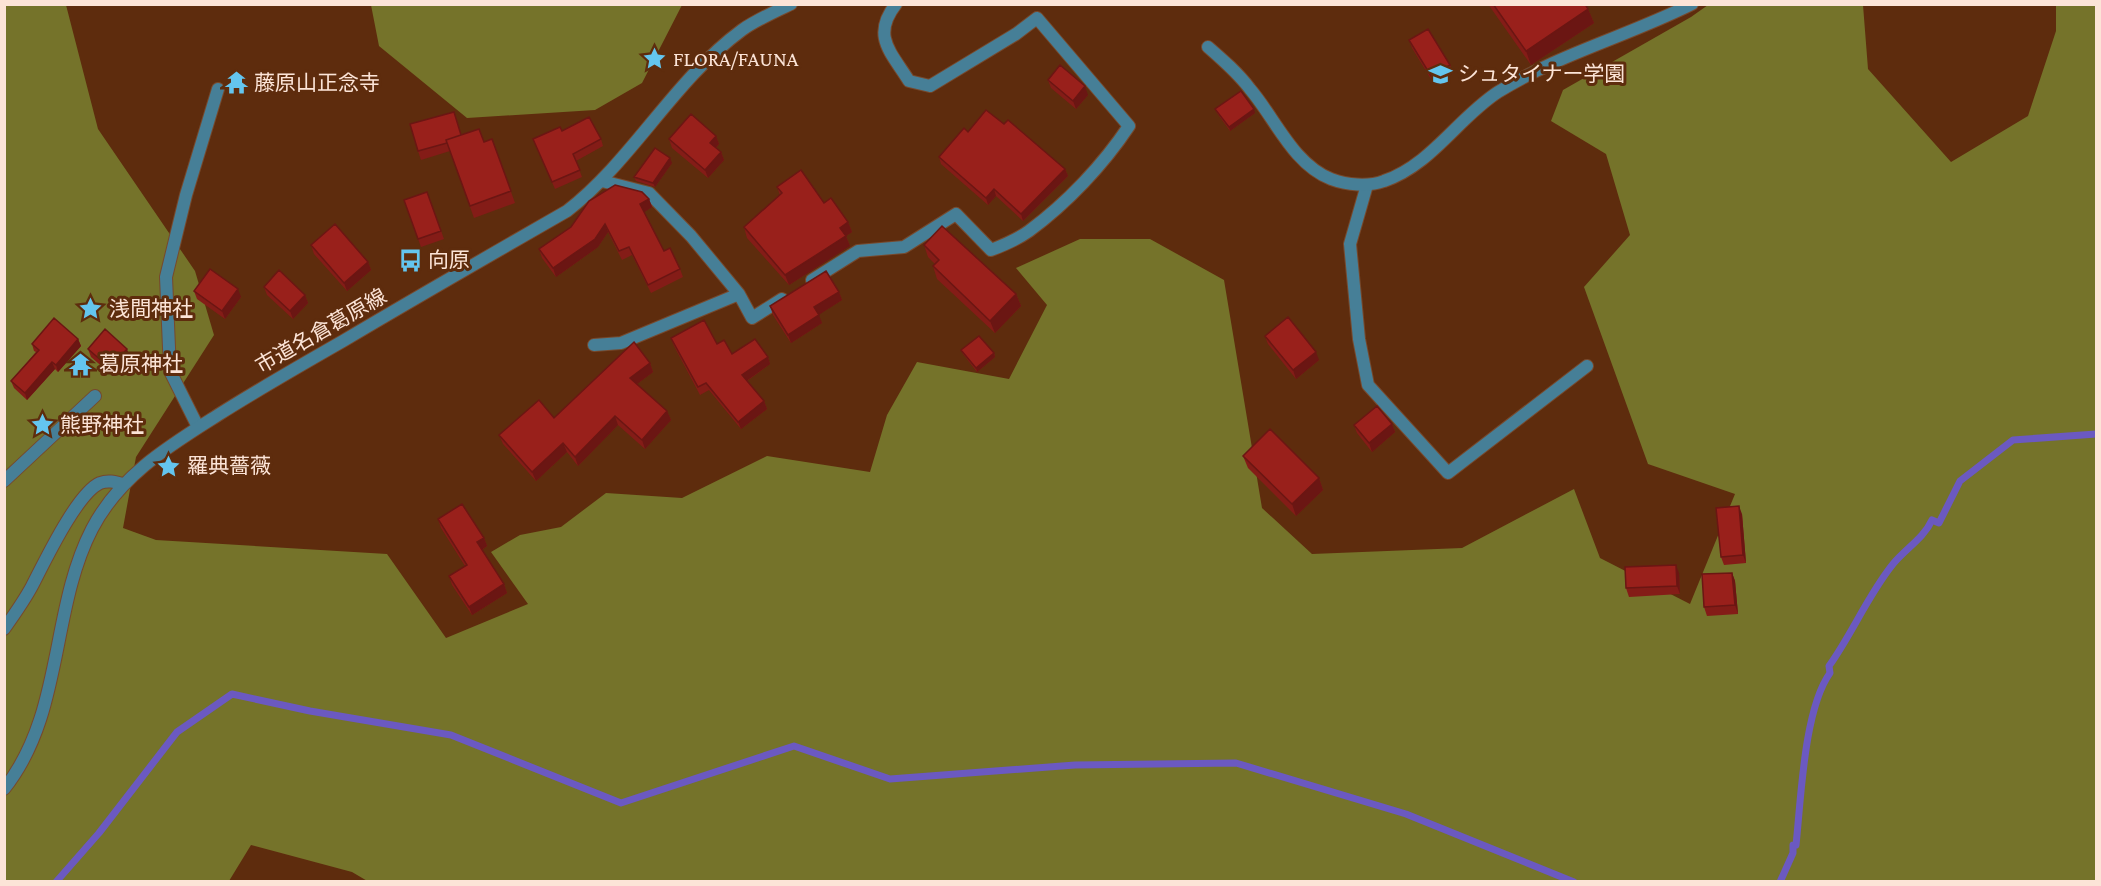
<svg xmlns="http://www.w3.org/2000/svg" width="2101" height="886" font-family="'Crimson Pro','Noto Sans JP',serif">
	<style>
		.forest { fill: #75732a }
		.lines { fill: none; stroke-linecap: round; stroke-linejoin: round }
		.stream { stroke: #6b59c1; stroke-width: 7 }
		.lane-casing { stroke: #77492d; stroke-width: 14 }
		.street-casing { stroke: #77492d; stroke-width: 14 }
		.lane { stroke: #467f97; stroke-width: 12 }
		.street { stroke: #467f97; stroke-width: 12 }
		.wall { fill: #841c17 }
		.shaded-wall { fill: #6b1613 }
		.building { fill: #99201b; stroke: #6b1613; stroke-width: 1.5 }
		.labels { text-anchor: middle; stroke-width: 6; stroke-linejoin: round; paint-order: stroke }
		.poi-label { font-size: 21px; fill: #fce4d7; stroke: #5e2c0d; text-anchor: start }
		.street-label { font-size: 21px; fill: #fce4d7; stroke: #5e2c0d }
	</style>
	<rect width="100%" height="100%" fill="#5e2c0d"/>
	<path class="forest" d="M5,5H66L98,129L195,271L214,335L136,457L123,528L156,540L387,554L446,638L528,604L491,552L520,535L561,527L606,493L682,498L767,456L870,472L887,415L917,362L1009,379L1047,305L1016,268L1080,239H1150L1224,280L1262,508L1312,554L1462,548L1574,489L1600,558L1690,604L1735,494L1648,464L1584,287L1630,235L1606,154L1551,121L1563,90L1691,17L1708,5H1863L1868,69L1951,162L2028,116L2056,31V5H2096V881L369,882L352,872L251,845L229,881L5,882Z
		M371,5V4L682,5L642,83L595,110L467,118L379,46Z"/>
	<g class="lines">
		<path class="stream" d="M56,882L99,833L177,732L232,694L310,711L451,735L621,803L794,746L890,779L1075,765L1236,763L1406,814L1574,882
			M1780,882L1793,853V845H1796C1801,799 1804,709 1830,673L1829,666C1852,634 1868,595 1893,564C1905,549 1924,538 1932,520L1939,523L1960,481L2013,440L2096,434"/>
		<defs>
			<path id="lane" d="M602,181L649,193L691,236L739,294
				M1367,185L1350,244L1359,339L1368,385L1448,473L1587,366
				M812,280L858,251L904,247L956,214L991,250C1004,245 1018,239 1029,231C1067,203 1103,165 1129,126L1037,18L1016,34L930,86L909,81C891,52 871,36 896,4
				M594,345L621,343L739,294L752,318L782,299
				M198,427L170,371L166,277L186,195L218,89
				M4,481L95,396"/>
			<path id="street" d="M1208,47C1223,60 1238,73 1250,89C1275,118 1293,164 1331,179C1347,185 1368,187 1384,181C1431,165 1458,118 1498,92C1559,54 1628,36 1692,4
				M4,629C14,615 24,601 32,586C44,563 77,493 100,483C108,480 115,482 123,484
				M4,789C64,714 50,610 92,529C120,475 169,446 218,415C259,389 301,365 343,341C417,297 492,254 567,211C633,160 673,81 742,30C756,20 774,12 791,4"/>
		</defs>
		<use href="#lane" class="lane-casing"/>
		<use href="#street" class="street-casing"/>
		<use href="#lane" class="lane"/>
		<use href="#street" class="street"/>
	</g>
	<path class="wall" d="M1488,4H1585L1588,9L1594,23L1531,65Z
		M1409,40L1450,65L1453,73L1434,84L1412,48Z
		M1048,80L1088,95L1076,109L1051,88Z
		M1215,109L1255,113L1230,131L1217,113Z
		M457,120L461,135L484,142L492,139L515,203L474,218L450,151L421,160L418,151Z
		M1004,124L1065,169L1068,176L1023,221L996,196L988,205L941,164L939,157L968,132Z
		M562,131L601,139L603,146L576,161L582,177L555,189L533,139Z
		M716,136L719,144L716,148L721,152L724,160L708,178L672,148L669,139Z
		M672,163L655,187L636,181L634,177Z
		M777,187L824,203L848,222L852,232L846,236L850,246L789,285L747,238L744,227L780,195Z
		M427,192L444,239L421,247L404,200Z
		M649,199L652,207L644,212L664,251L680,269L683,277L651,293L632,255L622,260L608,232L598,247L556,277L542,258L539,249Z
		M311,245L368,262L371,270L347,291L314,254Z
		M924,245L1016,294L1021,306L995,333L937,279L933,266L935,264L928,257Z
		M264,287L305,295L308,303L293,319L267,295Z
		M194,291L241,297L225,319L197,299Z
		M839,292L842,300L818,315L822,323L791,343L773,315L770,306Z
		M1265,336L1319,360L1296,379L1268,344Z
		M671,338L717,344L732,354L768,357L770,364L747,381L764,401L767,409L741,429L709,390L700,395L674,346Z
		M78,339L81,346L58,372L55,369L27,400L14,388L11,381L36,352L34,351L32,344Z
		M88,349L130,357L113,376L91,357Z
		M961,350L994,353L995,357L977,372L963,354Z
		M650,363L653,372L637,384L667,411L671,420L645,449L618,425L578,466L567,452L536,481L503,444L499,435L554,418Z
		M1392,424L1395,432L1372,452L1357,433L1354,425Z
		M1243,456L1319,478L1323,490L1296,516L1248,468Z
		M1742,514L1746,563L1724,565L1721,557Z
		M438,519L484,538L487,546L482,550L504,584L507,593L472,615L452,585L449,576L465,566L441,528Z
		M1679,573L1680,594L1629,597L1626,588Z
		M1732,573L1735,581L1738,614L1707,616L1704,607Z"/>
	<path class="shaded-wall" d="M1588,9L1594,23L1531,65L1526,51Z
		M1085,86L1088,95L1076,109L1073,101Z
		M1254,109L1255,113L1230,131L1229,127Z
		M716,136L719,144L713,151L710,143Z
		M721,152L724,160L708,178L705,170Z
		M670,158L672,163L655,187L653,183Z
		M1065,169L1068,176L1023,221L1021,214Z
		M994,189L996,196L988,205L986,198Z
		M649,199L652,207L643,213L640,204Z
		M848,222L852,232L846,236L850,246L789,285L785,275L840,228Z
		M605,224L608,232L598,247L556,277L553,268Z
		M368,262L371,270L347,291L344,283Z
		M238,289L241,297L225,319L222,311Z
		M839,292L842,300L817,316L814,307Z
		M1016,294L1021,306L995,333L990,321Z
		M305,295L308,303L293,319L290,311Z
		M819,315L822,323L791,343L788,335Z
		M78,339L81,346L58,372L56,365Z
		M127,349L130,357L113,376L110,368Z
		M1316,352L1319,360L1296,379L1293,370Z
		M994,353L995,357L977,372L976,368Z
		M768,357L770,364L745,382L742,375Z
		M52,362L55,369L27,400L25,393Z
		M650,363L653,372L633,387L630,378Z
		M764,401L767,409L741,429L738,422Z
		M667,411L671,420L645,449L642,440Z
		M615,416L618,425L578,466L575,457Z
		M1392,424L1395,432L1372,452L1369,443Z
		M563,443L567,452L536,481L532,472Z
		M1319,478L1323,490L1296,516L1292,504Z
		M1739,506L1742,514L1746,563L1743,555Z
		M484,538L487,546L480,551L477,542Z
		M1676,565L1679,573L1680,594L1677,586Z
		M1732,573L1735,581L1738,614L1735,605Z
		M504,584L507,593L472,615L469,607Z"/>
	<path class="building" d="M1493,4H1585L1588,9L1526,51Z
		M1428,29L1450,65L1431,76L1409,40Z
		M1060,65L1085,86L1073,101L1048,80Z
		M1241,91L1254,109L1229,127L1215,109Z
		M986,110L1004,124L1008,120L1065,169L1021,214L994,189L986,198L939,157L964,128L968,132Z
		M454,112L461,135L446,140L447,143L418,151L410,124Z
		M691,114L716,136L710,143L721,152L705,170L669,139Z
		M589,117L601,139L573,154L580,170L552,182L533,139L560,127L562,131Z
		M479,129L484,142L492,139L511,191L470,206L446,140Z
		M655,148L670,158L653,183L634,177Z
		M801,170L824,203L831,198L848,222L840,228L846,236L785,275L744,227L782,193L777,187Z
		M615,185L642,192L649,199L640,204L664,251L670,248L680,269L648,285L629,247L619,251L605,224L595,239L553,268L539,249L571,227L589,201Z
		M427,192L441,231L418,239L404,200Z
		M335,224L368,262L344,283L311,245Z
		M942,226L1016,294L990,321L933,266L939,260L924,245Z
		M210,269L238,289L222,311L194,291Z
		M279,270L305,295L290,311L264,287Z
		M826,271L839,292L814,307L819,315L788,335L770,306Z
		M1288,317L1316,352L1293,370L1265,336Z
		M54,318L78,339L56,365L52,362L25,393L11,381L39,350L32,344Z
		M704,320L717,344L724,340L732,354L755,339L768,357L742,375L764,401L738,422L706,383L698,387L671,338Z
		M105,329L127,349L110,368L88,349Z
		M979,336L994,353L976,368L961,350Z
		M634,342L650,363L630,378L667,411L642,440L615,416L575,457L563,443L532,472L499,435L539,400L554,418Z
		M1377,406L1392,424L1369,443L1354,425Z
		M1270,429L1319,478L1292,504L1243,456Z
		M462,504L484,538L477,542L504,584L469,607L449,576L467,565L438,519Z
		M1739,506L1743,555L1721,557L1716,508Z
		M1676,565L1677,586L1626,588L1625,567Z
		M1732,573L1735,605L1704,607L1702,574Z"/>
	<defs>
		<symbol id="sight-bare" viewBox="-9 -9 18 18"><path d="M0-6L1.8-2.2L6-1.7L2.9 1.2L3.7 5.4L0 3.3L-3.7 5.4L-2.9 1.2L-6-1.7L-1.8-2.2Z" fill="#64c5ee" stroke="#5e2c0d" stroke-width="2.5" paint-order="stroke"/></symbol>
		<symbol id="school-bare" viewBox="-9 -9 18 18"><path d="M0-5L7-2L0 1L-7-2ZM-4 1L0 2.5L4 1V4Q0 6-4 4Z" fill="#64c5ee" stroke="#5e2c0d" stroke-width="2.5" paint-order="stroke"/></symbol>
		<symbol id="temple-bare" viewBox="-9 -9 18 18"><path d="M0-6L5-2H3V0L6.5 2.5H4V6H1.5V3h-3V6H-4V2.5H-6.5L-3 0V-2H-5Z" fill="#64c5ee" stroke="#5e2c0d" stroke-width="2.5" paint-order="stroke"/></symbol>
		<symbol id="bus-bare" viewBox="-9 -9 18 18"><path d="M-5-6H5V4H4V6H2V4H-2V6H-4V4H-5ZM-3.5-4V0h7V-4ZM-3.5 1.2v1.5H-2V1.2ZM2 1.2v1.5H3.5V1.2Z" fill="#64c5ee" stroke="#5e2c0d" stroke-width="2.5" paint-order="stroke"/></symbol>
	</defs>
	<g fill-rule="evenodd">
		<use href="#sight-bare" x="638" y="42" width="33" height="33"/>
		<use href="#school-bare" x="1424" y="58" width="33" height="33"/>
		<use href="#temple-bare" x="220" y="66" width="33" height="33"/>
		<use href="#bus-bare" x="394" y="244" width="33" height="33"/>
		<use href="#sight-bare" x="74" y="292" width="33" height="33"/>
		<use href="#temple-bare" x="64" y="348" width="33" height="33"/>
		<use href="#sight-bare" x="26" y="408" width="33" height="33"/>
		<use href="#sight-bare" x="152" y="450" width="33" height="33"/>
	</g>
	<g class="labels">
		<g class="poi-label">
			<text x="673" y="66">FLORA/FAUNA</text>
			<text x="1458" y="81">シュタイナー学園</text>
			<text x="254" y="90">藤原山正念寺</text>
			<text x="428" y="267">向原</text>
			<text x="109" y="316">浅間神社</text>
			<text x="99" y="371">葛原神社</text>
			<text x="60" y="432">熊野神社</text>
			<text x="187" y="473">羅典薔薇</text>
		</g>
		<g class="street-label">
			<text transform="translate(321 331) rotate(-30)" y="7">市道名倉葛原線</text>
		</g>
	</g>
	<rect width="2101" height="886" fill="none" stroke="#fce4d7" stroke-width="12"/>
</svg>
